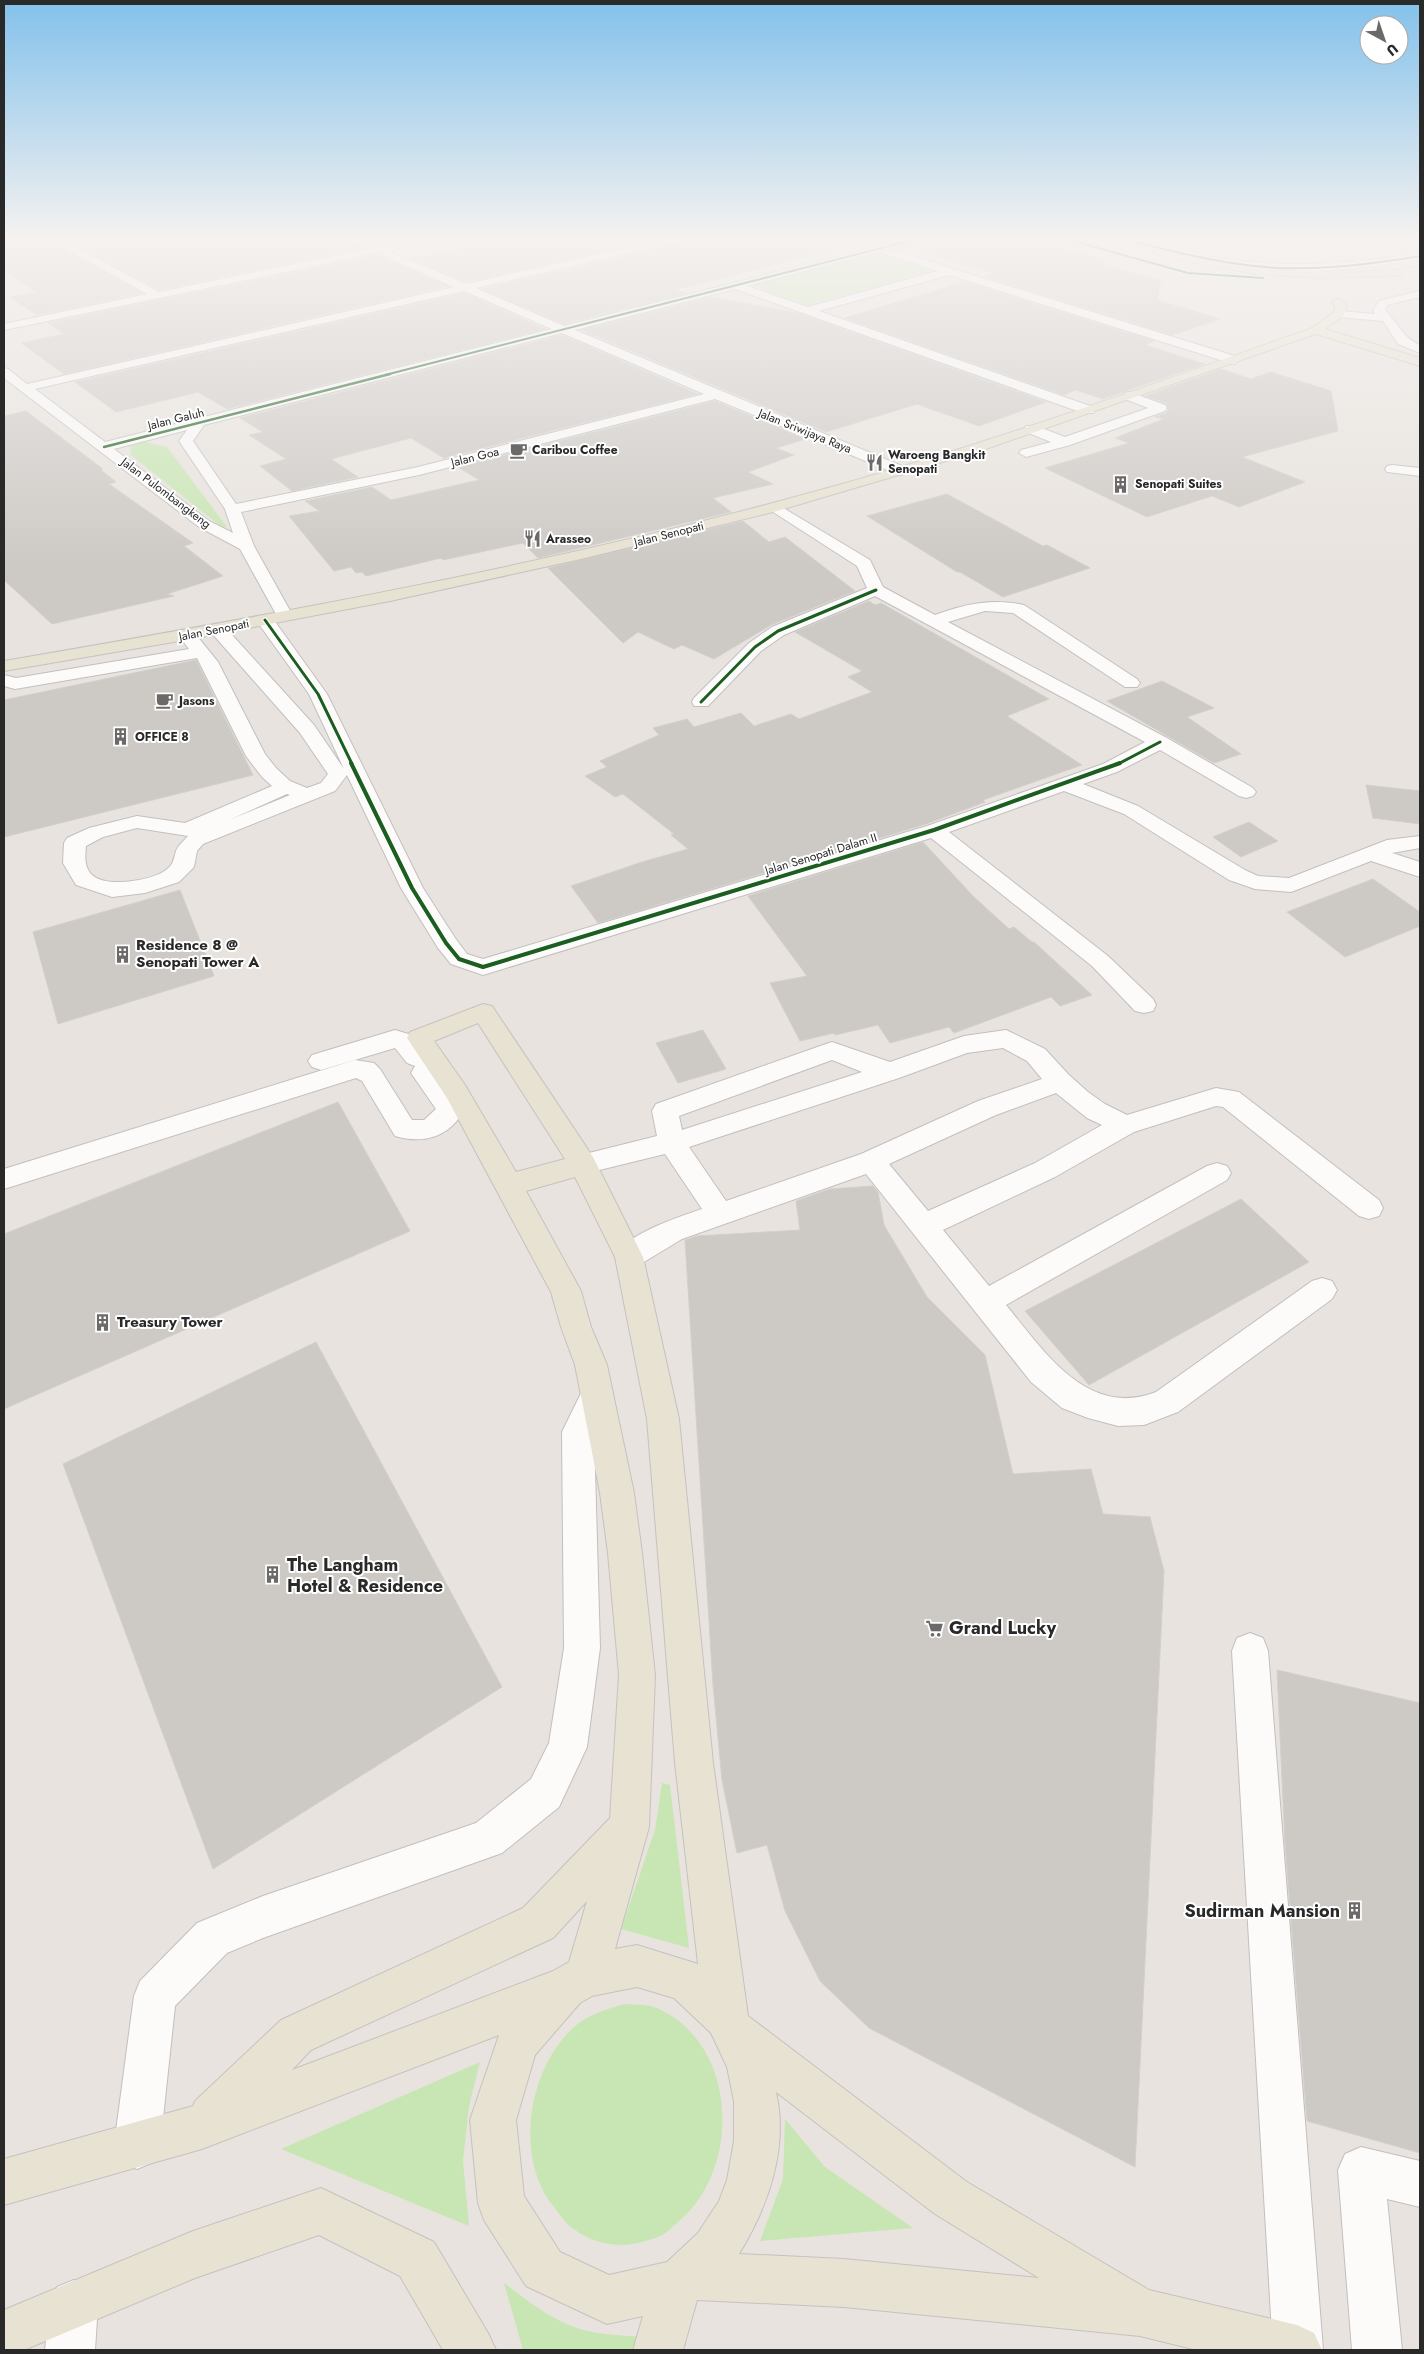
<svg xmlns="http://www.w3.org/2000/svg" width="1424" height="2354" font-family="Jost,sans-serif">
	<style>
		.green { fill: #c8e6b4 }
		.building { fill: #cdc9c5; stroke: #d3cfca }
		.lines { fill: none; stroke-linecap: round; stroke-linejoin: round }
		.minor-casing { stroke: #c1bfc0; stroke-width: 2 }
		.major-casing { stroke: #c4c2c0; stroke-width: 2 }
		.minor { fill: #fcfbfa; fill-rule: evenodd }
		.major { fill: #e7e2d1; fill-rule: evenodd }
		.cycleway-far3-casing { stroke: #fff; stroke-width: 3 }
		.cycleway-far2-casing { stroke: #fff; stroke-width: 4.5 }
		.cycleway-far1-casing { stroke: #fff; stroke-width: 5 }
		.cycleway-casing { stroke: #fff; stroke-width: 6 }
		.cycleway-far3 { stroke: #1b5e20; stroke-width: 2 }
		.cycleway-far2 { stroke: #1b5e20; stroke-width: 2.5 }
		.cycleway-far1 { stroke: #1b5e20; stroke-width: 3 }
		.cycleway { stroke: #1b5e20; stroke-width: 4 }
		.labels { text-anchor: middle; stroke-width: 4; stroke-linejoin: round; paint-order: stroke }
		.far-street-label { font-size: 12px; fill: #292929; stroke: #fff }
		.far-poi-label { font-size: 12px; font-weight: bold; fill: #292929; stroke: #fff; text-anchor: start }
		.poi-label { font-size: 15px; font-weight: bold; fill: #292929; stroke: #fff; text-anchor: start }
		.near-poi-label { font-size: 18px; font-weight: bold; fill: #292929; stroke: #fff; text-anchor: start }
	</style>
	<rect width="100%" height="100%" fill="#e8e3de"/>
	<path class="green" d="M881,252L940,271L807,306L749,284Z
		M145,442L167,447L227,527L223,528L131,455L130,445Z
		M662,1783L670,1785L689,1948L621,1929L655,1830Z
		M624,2004C633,2005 646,2004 654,2007C678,2016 697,2035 708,2057C735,2109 724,2185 677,2223C672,2227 666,2234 660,2236C654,2239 647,2240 642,2242C617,2249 591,2243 571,2227C564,2222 559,2213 554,2207C514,2159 528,2071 571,2030C586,2015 604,2010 624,2004Z
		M480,2062L469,2106L463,2161L469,2226L281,2149Z
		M785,2119L825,2167L913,2228L760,2241L783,2179Z
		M504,2283C525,2299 545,2315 569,2325C592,2335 619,2335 645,2337L637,2350H523Z"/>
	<path class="building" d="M24,238H45L142,293L37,315L10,297L36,292L4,271V241Z
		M62,238H343L361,248L159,290Z
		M362,238H388L389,243L379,245Z
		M510,238H663L466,282L411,259Z
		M689,238H838L839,248L674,290L687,293L564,324L482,289L682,243Z
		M928,238H1030L1055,245L1104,259V265L1161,280L1157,300L1220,319L1173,335L984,276L993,274L908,246L925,242Z
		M377,255L390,261V263L394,262L448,286L64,374L21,343L64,334L48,323Z
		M965,282L1154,341L1145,345L1205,364L1103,399L1076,390L1064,395L844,318Z
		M464,293L546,329L227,409L198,392L116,412L75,382Z
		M711,297L798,313L1046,402L979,426L917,404L826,432L581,330Z
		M562,335L698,394L444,458L411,438L331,459L358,477L292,491L260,466L286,459L249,435L263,432L240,418Z
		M1221,369L1251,379L1271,372L1331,391L1338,431L1242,457L1305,482L1239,507L1212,496L1147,517L1045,468L1129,443L1115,438L1164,419L1155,417L1166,413L1169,409L1166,403L1145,396Z
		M715,401L806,439L776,448L794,455L748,472L773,484L713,498L731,512L538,558L523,543L443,560L441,558L366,576L362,572L356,573L351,567L334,571L289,516L319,511L305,501L372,487L391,500L479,480L458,467Z
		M26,411L103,469L101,470L116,482L109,484L193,543L184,546L223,576L167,594L174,596L52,624L4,580V416Z
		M947,494L1043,546L1047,545L1090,568L1003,597L960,572H957L867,516Z
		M743,521L769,542L785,537L855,591L771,625L714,659L682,645L674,649L638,632L623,643L548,568Z
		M869,601L875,605L881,603L1049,699L1007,716L1082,765L983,800L985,802L926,824L598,923L571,886L642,862L688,849L671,835L674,834L623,794L615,797L585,776L607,767L600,761L659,735L653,728L687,719L694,727L741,713L754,726L791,714L799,719L872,692L848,677L862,671L795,632Z
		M196,660L253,775L4,837V700Z
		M1162,681L1214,708L1187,717L1241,754L1214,763L1107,701Z
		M1366,785L1420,791V824L1373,818Z
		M1249,822L1278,841L1241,857L1213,837Z
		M923,842L973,896L1009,929L1014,927L1032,942H1034L1092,995L1060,1006L1051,997L954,1033L949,1027L890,1043L878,1025L835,1035L834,1033L800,1041L770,983L807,976L748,896Z
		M1373,879L1420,912V926L1345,957L1287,912Z
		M180,890L214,976L58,1024L33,932Z
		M703,1030L726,1069L678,1083L656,1043Z
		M338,1102L410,1231L4,1409V1234Z
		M873,1186L878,1192L884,1225L927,1297L985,1355L1013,1474L1091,1469L1103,1514L1150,1517L1164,1571L1135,2167L869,2028L820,1981L785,1911L767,1845L737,1853L722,1780L713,1685L685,1240L697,1236L800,1230L796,1201L830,1189Z
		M1241,1199L1309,1262L1089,1385L1025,1311Z
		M316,1342L502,1687L213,1869L63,1464Z
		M1277,1670L1420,1703V2153L1307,2121L1285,1844Z"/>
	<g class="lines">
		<defs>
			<path id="minor" d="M47,238H59L159,292L367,249L345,238H358L379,247L422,238H440L439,240L388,251L466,284L670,238H687L682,241L476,288L564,326L910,238H926L925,240L889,249L1238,357L1240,360L1234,364L1230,363L949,275L819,311L1093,407L1095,410L1093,413H1083L735,289L575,330L907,468L909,471L902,475L897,474L715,399L419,475L241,512L254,546L293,616L291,620H279L277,616L240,549L199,527L4,378V368L8,369L27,384L454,287L377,253L4,330V324L147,294ZM878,252L938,271L808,307L747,286ZM464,291L552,329L105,442L35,389ZM562,333L704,394L418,467L236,504L193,441L204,425ZM187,430L179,441L225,509L233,533L209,521L114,449Z
				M1115,238C1148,236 1186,253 1219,258C1287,269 1353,264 1420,253V259C1366,268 1309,275 1254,269C1207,264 1162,252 1116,240Z
				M1420,291V297L1387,305L1385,310C1399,324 1402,337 1420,345V353L1398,344L1383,321L1339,317L1333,314L1339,311L1375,314L1373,311L1379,301Z
				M1130,392L1165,405L1167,408L1165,411L1070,445L1026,457L1019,453L1021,450L1051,442L1026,432L1024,429L1026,426H1036L1065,437L1148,408L1125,399L1124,396L1125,393Z
				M1392,465L1420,468V476L1387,472L1385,469L1387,466Z
				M775,503L870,560L883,587L935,615C965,604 992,598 1024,605L1137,679L1140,683L1137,687H1125L1013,613L985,611L948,622L1167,738L1253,788L1256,792L1253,796L1246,798L1239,796L1160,750L1117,772L1083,784L1138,806L1245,870L1258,876L1289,878L1387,840L1420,836V848L1392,853L1420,862V877L1371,861L1291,892L1255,889L1229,880L1124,814L1064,791L949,832L1108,956L1153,999L1156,1005L1153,1011L1144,1013L1135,1011L1092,966L931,838L483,975L451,964L438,948L401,888L347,775L335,791L203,844L197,851L194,867L179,882L145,893L112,897L76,885L63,863L64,843L67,838L89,828L137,816L185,823L272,786L262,777L246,756L197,658L15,689L4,686V675L16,678L189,649L178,635L181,631H193L218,662L265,754L276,768L290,781L307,788L321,783L328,774L300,733L208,629L211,625H223L314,725L344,769L309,694L256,620L259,616H271L327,694L423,888L455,938L467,954L483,959L927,826L1103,764L1145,742L875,596L784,635L761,651L708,706H694L692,702L694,698L749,643L772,627L867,588L857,566L770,510L768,507ZM287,794L290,795L229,820ZM137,828L188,836C184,841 178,845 176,851C173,860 174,864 166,870C151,881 106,888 92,875C84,867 85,856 86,846L103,837Z
				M395,1030L412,1035L421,1046L429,1044L438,1047L442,1053L439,1057L446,1059L450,1065L446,1071L439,1074L457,1099L463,1112C448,1138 422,1144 395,1136L362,1081L356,1078L4,1189V1169L355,1060L374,1063L380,1069L412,1120H424L436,1109L411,1073L415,1066L407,1063L395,1048L321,1070L312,1067L308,1061L312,1055Z
				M1006,1030L1045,1049L1069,1075L1088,1092L1105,1104L1127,1115L1216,1088L1239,1092L1379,1200L1383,1208L1379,1216L1369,1219L1359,1216L1223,1107L1216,1106L1134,1132L1055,1177L943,1230L989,1286L1207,1166L1217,1163L1227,1166L1231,1173L1227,1180L1006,1305C1044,1351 1087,1419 1156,1392L1312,1281L1322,1278L1332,1281L1337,1290L1332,1299L1178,1412L1144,1425L1118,1426L1088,1418L1062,1408L1031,1382L866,1174L682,1239L639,1265L629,1269L619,1265L615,1257C626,1234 678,1217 702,1209L665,1154L583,1174L573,1171L569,1164L573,1157L657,1136L652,1111L656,1104L823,1045L832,1042L890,1062L964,1036ZM1003,1048L1027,1061L1042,1079L978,1101L861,1154L726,1201L689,1147L899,1078L967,1053ZM832,1060L862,1072L682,1130L679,1116ZM1056,1093L1087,1118L1102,1125L1035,1163L928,1211L889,1164L996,1115Z
				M597,1379L608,1383L613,1393L594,1434L600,1648L587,1747L559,1807L502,1853L263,1938L227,1953L175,2006L160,2146L153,2162L137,2169L121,2162L114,2146L134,1996L140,1981L197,1923L263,1896L476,1823L531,1779L549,1743L564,1648L562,1432L586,1383Z
				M1250,1633L1263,1638L1268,1651L1323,2350H1273L1232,1651L1237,1638Z
				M1361,2147L1420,2161V2207L1387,2199L1402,2350H1352L1338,2170L1345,2154Z
				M74,2280L91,2287L98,2304L95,2350H45L50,2304L57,2287Z"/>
			<path id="major" d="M1100,238C1129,236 1177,254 1208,259C1265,270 1320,273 1378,271L1375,268L1376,266L1420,259V265L1385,270L1403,271V275L1399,276L1319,278L1256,274L1180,260Z
				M1338,299L1342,300L1347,307L1343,316L1325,329L1420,358V366L1316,334L983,450L777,511L581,559L390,601L197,638L4,671V661C283,613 562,563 835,486C996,441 1154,384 1312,328L1334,312L1335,307L1332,302Z
				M483,1004L492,1006L593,1157L643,1257L679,1419L713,1763L748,2016L967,2182L1149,2290L1297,2325L1314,2333L1322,2350H1197L1140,2336L844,2307L697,2300L683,2350H633L643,2316L607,2324L526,2286L484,2220L478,2203L470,2120L499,2035L202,2149L4,2205V2159L193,2106L195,2101L281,2020L523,1908L610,1818L619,1675L608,1553L600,1493L575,1365L561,1327L551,1292L447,1098L407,1038L410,1032ZM478,1023L565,1159L516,1172L465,1085L434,1041ZM575,1177L615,1257L647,1419L675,1763L698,1964L637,1945L615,1949L649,1827L655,1675L642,1553L634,1493L607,1365L591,1327L581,1291L526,1191ZM587,1901L569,1962L553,1971L292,2070L311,2050L553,1938ZM637,1987L674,1998L711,2033L727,2067L734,2101V2141L727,2180L719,2201L698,2233L667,2262L609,2275L560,2252L524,2196L516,2120L535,2055L580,2003L592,1996ZM776,2092L935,2214L1039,2278L844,2259L739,2254C768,2207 789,2148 776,2092Z
				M321,2188L434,2242L488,2333L496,2350H443L400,2276L319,2235L195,2278L24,2350H4V2310L193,2231Z"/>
		</defs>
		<use href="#minor" class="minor-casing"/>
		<use href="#major" class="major-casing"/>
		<use href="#minor" class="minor"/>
		<use href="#major" class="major"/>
		<defs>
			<path id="cycleway-far3" d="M1062,238L1188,273L1263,278
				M1120,238C1164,249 1208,261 1254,266C1309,272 1365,265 1420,256
				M385,375L921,238"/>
			<path id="cycleway-far2" d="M104,447L390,374"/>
			<path id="cycleway-far1" d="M265,620L318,694L352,764
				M701,702L755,647L778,631L876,590
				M1118,764L1160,742"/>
			<path id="cycleway" d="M351,763L412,888L446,943L459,959L483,967L934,830L1120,763"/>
		</defs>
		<use href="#cycleway-far3" class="cycleway-far3-casing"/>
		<use href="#cycleway-far2" class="cycleway-far2-casing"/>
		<use href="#cycleway-far1" class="cycleway-far1-casing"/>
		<use href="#cycleway" class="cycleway-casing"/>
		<use href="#cycleway-far3" class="cycleway-far3"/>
		<use href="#cycleway-far2" class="cycleway-far2"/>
		<use href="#cycleway-far1" class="cycleway-far1"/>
		<use href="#cycleway" class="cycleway"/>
	</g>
	<linearGradient id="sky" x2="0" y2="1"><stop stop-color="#83c1eb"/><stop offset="0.42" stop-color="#f5f2f0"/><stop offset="1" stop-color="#f5f2f0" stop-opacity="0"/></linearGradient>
	<rect width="1424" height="567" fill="url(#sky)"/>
	<defs>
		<symbol id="cafe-bare" viewBox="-9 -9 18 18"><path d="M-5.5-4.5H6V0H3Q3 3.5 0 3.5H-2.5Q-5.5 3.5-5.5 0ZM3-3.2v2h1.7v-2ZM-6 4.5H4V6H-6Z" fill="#6c6a68" stroke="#fff" stroke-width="2.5" paint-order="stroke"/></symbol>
		<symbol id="restaurant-bare" viewBox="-9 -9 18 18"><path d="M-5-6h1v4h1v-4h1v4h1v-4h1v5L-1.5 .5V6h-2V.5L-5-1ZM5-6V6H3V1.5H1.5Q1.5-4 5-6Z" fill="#6c6a68" stroke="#fff" stroke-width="2.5" paint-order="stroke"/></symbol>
		<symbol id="building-bare" viewBox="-9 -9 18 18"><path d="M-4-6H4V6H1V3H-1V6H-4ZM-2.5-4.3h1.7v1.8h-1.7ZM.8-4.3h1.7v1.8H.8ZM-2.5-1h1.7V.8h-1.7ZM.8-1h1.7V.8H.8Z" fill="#6c6a68" stroke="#fff" stroke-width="2.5" paint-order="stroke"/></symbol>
		<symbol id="supermarket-bare" viewBox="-9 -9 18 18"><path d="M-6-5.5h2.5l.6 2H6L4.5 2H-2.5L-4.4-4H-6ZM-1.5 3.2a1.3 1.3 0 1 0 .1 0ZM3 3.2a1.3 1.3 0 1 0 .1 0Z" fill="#6c6a68" stroke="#fff" stroke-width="2.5" paint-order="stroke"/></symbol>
	</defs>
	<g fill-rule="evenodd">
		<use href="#cafe-bare" x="506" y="438" width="25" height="25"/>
		<use href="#restaurant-bare" x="862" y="450" width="25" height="25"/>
		<use href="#building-bare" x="1108" y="472" width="25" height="25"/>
		<use href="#restaurant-bare" x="520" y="526" width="25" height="25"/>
		<use href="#cafe-bare" x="152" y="688" width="25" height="25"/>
		<use href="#building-bare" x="108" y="724" width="25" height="25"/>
		<use href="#building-bare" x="110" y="942" width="25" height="25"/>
		<use href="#building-bare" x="90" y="1310" width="25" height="25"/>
		<use href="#building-bare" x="260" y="1562" width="25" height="25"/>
		<use href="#supermarket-bare" x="922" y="1616" width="25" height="25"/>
		<use href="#building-bare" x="1342" y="1898" width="25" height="25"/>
	</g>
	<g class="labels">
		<g class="far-street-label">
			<text transform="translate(176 419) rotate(-14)" y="4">Jalan Galuh</text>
			<text transform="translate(805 431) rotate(22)" y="4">Jalan Sriwijaya Raya</text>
			<text transform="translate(475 457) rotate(-14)" y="4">Jalan Goa</text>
			<text transform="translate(166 493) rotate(37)" y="4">Jalan Pulombangkeng</text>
			<text transform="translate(669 534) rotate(-14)" y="4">Jalan Senopati</text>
			<text transform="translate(214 630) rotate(-11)" y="4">Jalan Senopati</text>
			<text transform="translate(821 854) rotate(-17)" y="4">Jalan Senopati Dalam II</text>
		</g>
		<g class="far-poi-label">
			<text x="532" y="454">Caribou Coffee</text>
			<text x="888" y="459">Waroeng Bangkit<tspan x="888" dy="14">Senopati</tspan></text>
			<text x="1135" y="488">Senopati Suites</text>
			<text x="546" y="543">Arasseo</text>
			<text x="179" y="705">Jasons</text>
			<text x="135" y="741">OFFICE 8</text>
		</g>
		<g class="poi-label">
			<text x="136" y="950">Residence 8 @<tspan x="136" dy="17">Senopati Tower A</tspan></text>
			<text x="117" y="1327">Treasury Tower</text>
		</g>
		<g class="near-poi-label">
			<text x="287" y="1571">The Langham<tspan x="287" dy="21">Hotel &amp; Residence</tspan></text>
			<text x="949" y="1634">Grand Lucky</text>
			<text x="1340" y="1917" text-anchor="end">Sudirman Mansion</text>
		</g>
	</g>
	<rect width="1424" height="2354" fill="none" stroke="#292929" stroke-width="10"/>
	<g transform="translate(1384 40) rotate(140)"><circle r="24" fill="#ffffff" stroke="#a9a9a9"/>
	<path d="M0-4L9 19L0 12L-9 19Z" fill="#6c6a68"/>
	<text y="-8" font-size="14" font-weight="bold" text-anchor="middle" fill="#292929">U</text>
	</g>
</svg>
